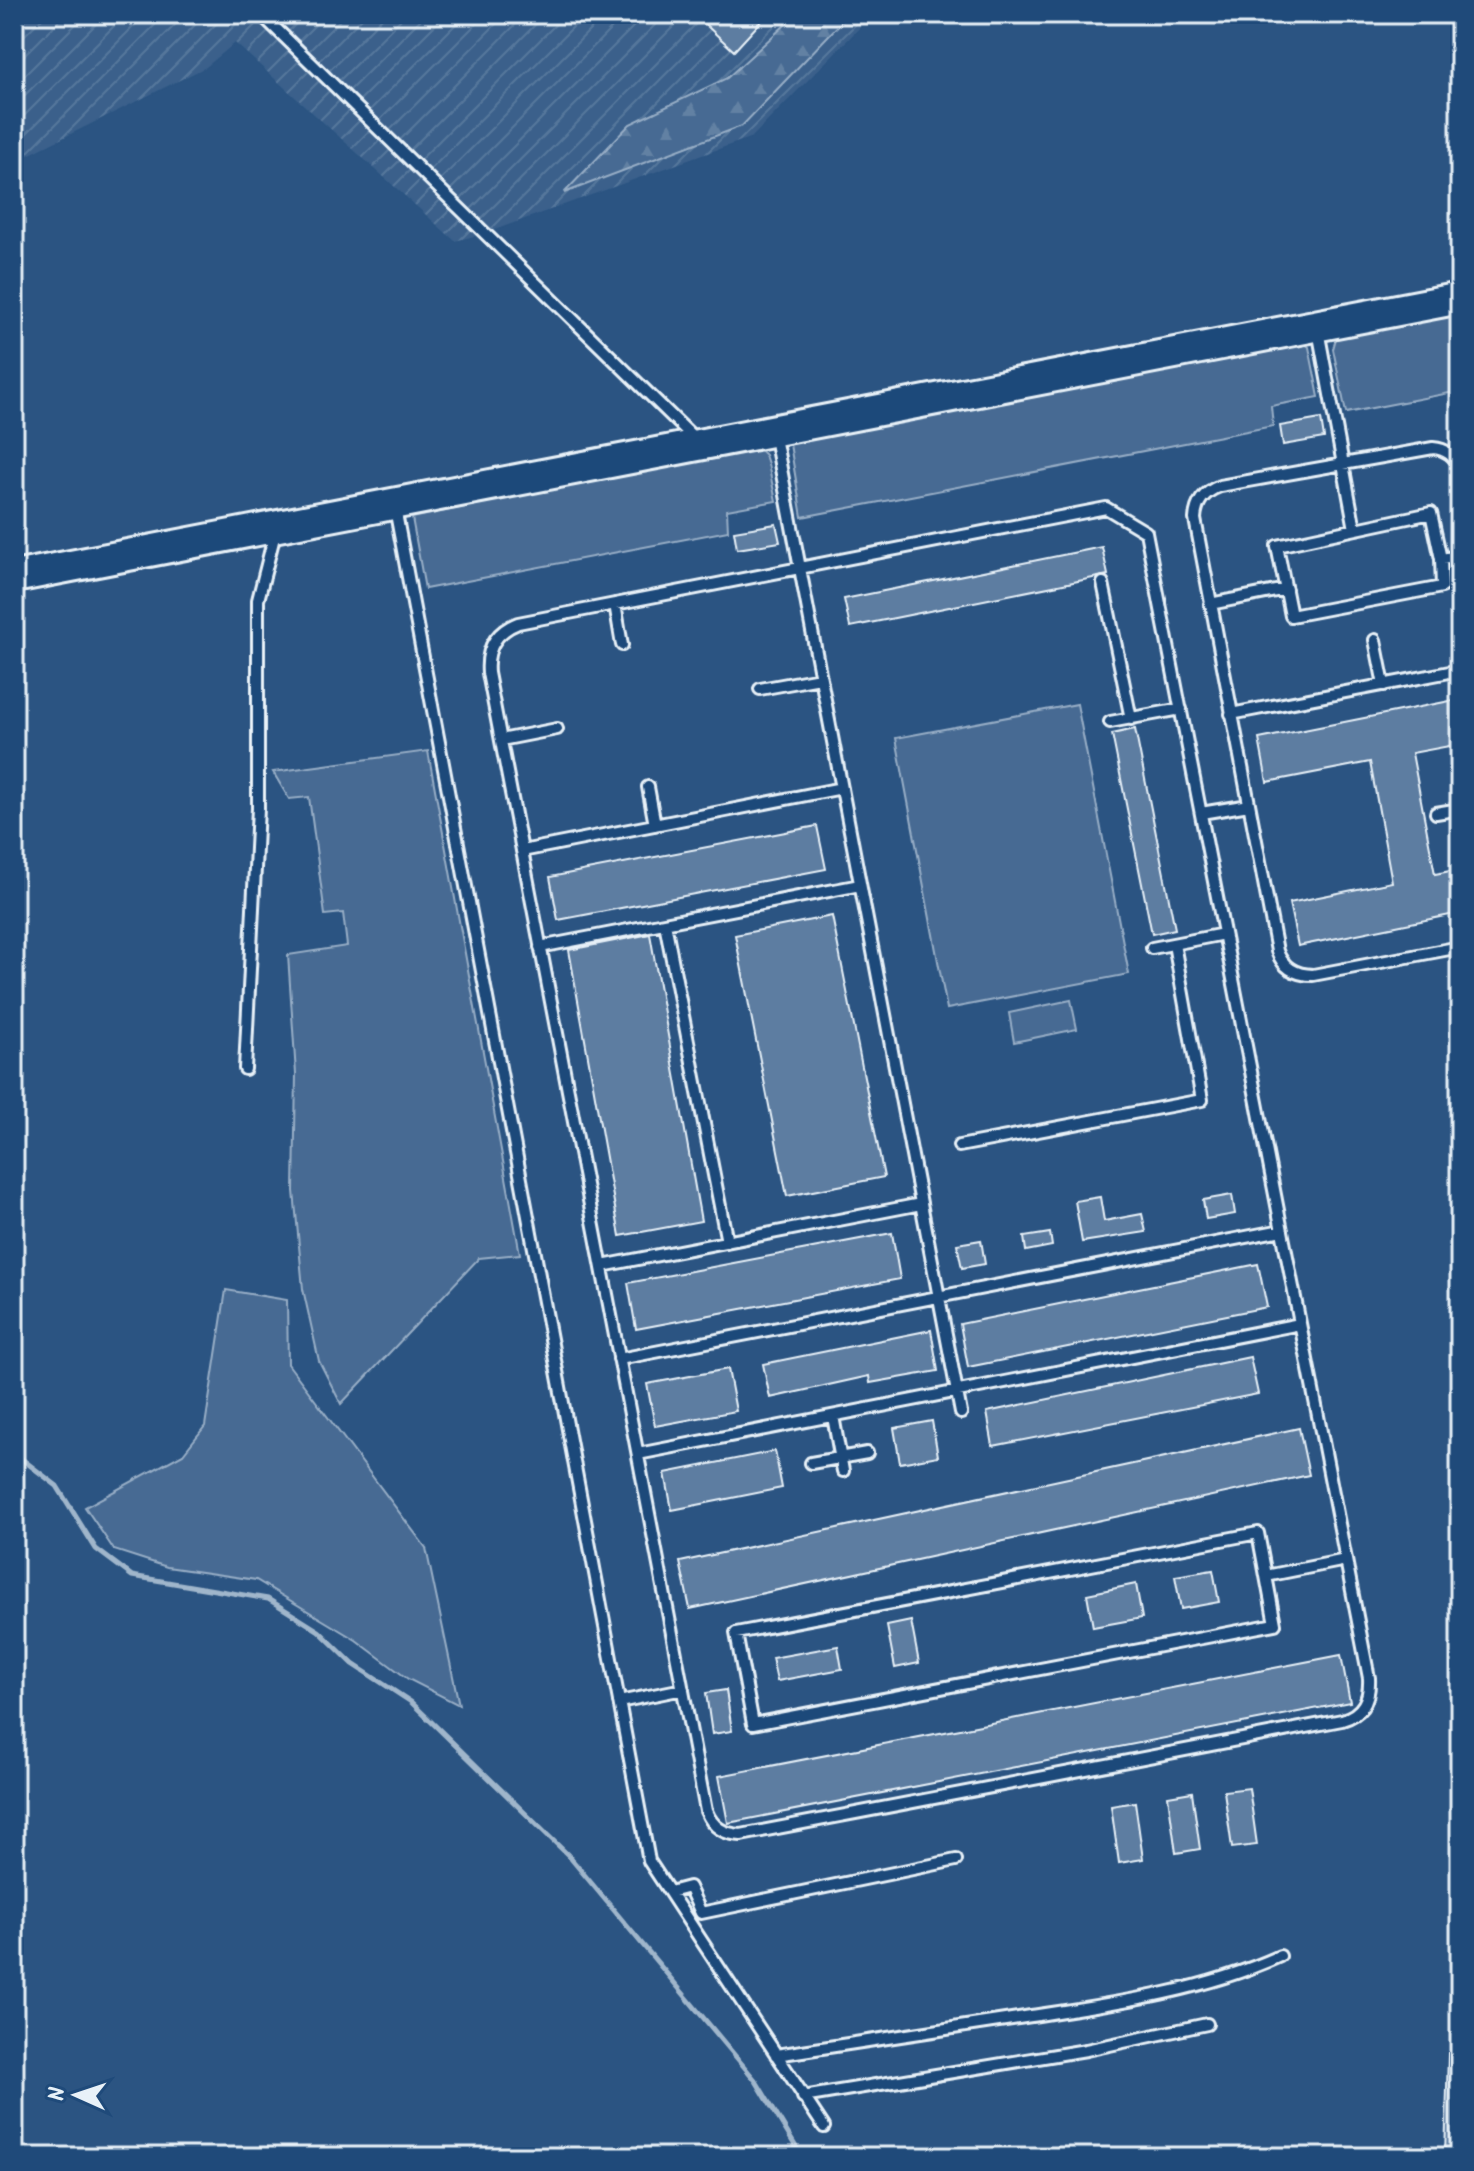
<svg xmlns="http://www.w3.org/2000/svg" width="1474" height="2171" font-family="Kalam,sans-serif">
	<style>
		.industrial { fill: url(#industrial-furrows) }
		.grass { fill: #476b93; stroke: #98aec6; stroke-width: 2 }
		.forest { fill: url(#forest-firs); stroke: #98aec6; stroke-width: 2 }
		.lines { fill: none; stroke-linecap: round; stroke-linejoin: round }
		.stream { stroke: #a0b6cb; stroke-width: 5 }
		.building { fill: #5d7da1; stroke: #e8f1f8; stroke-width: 2 }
		.lane-casing { stroke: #e8f1f8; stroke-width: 16 }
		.secondary-casing { stroke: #e8f1f8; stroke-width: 36 }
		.lane { stroke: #1f4a7a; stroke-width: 10 }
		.secondary { stroke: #1f4a7a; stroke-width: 30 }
	</style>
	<defs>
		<pattern id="industrial-furrows" width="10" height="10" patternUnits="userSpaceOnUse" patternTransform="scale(2)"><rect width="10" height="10" fill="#3a608b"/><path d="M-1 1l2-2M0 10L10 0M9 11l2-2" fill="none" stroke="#56779c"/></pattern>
		<pattern id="forest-firs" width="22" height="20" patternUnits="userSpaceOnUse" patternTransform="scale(2)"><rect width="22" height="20" fill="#476b93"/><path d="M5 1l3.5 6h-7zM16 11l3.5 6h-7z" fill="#6281a3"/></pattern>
	</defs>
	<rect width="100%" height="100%" fill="#2b5482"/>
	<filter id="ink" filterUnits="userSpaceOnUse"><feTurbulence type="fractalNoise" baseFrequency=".0125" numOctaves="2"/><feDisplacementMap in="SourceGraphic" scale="16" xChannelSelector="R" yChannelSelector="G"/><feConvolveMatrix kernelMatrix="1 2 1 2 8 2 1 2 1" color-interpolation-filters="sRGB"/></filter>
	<g filter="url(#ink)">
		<path class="industrial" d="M14,14H873L752,137L486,233L455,241L235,43L206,67L14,162Z"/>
		<path class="grass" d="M1460,308V391L1346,413L1333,349L1337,335Z
			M1295,340L1301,341L1309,347L1319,397L1271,406L1273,426L802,517L790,444Z
			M751,447H757L765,455L768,464L776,501L727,510L728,531L425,589L412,518Z
			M1077,704L1129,974L947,1009L896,738Z
			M428,751L520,1254L479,1258L341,1404L319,1361L303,1289L294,1191L296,1074L288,955L347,946L343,913L325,915L309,797L289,799L273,772Z
			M1071,1000L1077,1029L1014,1042L1009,1013Z
			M226,1290L287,1300L288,1364L426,1548L459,1705L408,1679L356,1640L256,1580L167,1567L114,1550L85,1507L183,1454L205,1426Z"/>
		<path class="forest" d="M797,14H849L742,126L564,193L630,124L727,78Z"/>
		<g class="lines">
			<path class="stream" d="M14,1453L57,1486L96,1549L132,1576L268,1599L319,1631L353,1664L411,1702L568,1855L756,2081L802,2157"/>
		</g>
		<path class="building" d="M694,14H768L734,51Z
			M1321,419L1324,438L1283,445L1280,426Z
			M776,524L780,542L737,549L734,531Z
			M1102,547L1108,575L850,627L844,599Z
			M1460,699V744L1412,753L1435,874L1460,869V913L1298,946L1289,903L1392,882L1370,762L1267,782L1259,739Z
			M1135,729L1175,929L1152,934L1112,734Z
			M817,826L826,869L558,920L550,877Z
			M832,916L884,1177L787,1196L735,935Z
			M650,934L701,1221L620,1236L569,950Z
			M1232,1195L1235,1214L1206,1219L1203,1200Z
			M1100,1197L1104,1221L1142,1214L1146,1232L1082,1242L1075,1201Z
			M892,1233L900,1279L636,1329L628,1283Z
			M1050,1233L1052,1246L1026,1251L1024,1237Z
			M981,1240L985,1264L962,1268L957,1244Z
			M1258,1264L1267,1307L968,1367L960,1324Z
			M931,1330L938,1371L870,1383L869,1376L770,1398L763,1364Z
			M1250,1357L1258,1394L993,1446L987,1412Z
			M728,1369L736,1411L655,1426L647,1384Z
			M932,1421L938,1456L900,1463L894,1428Z
			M1299,1428L1309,1475L690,1609L680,1562Z
			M775,1451L782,1488L672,1510L665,1473Z
			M1213,1570L1219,1602L1181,1609L1175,1576Z
			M1136,1584L1142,1618L1093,1627L1087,1594Z
			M911,1621L919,1663L895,1668L887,1626Z
			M838,1646L842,1669L777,1681L772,1658Z
			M1341,1655L1350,1702L728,1823L719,1776Z
			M726,1690L732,1731L712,1734L706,1693Z
			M1249,1788L1257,1845L1232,1848L1224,1791Z
			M1192,1792L1200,1849L1176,1853L1168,1796Z
			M1135,1802L1143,1859L1119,1863L1111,1806Z
			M1448,2053H1460V2157H1445Z"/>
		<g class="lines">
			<defs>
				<path id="lane" d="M261,14L697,441
					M1318,330L1355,529
					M774,432L961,1413
					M1460,468C1455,456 1446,449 1433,448L1220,486C1204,492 1196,502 1195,519L1277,951C1283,968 1296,975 1313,975L1460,947
					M395,508L649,1861L824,2127
					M1106,508L1146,532L1369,1678C1370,1699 1363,1714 1342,1720L741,1835C724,1834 713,1828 706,1811L488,673C486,649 495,632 518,623Z
					M1431,513L1441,559L1442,587L1291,616L1277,546Z
					M1441,559L1460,556
					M1103,583L1131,719
					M615,604L622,645
					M1210,604L1286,589
					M1375,640L1384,685
					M760,689L820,678
					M1231,714L1460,670
					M1110,722L1181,709
					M501,740L557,729
					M648,787L655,825
					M1201,813L1249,805
					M1436,813L1460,809
					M522,851L842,788
					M665,923L727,1242
					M540,947L860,885
					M1152,948L1224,934
					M245,1069L258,808V600L276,529
					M959,1146L1202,1100L1174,944
					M602,1266L921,1204
					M619,1359L1282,1230
					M833,1416L843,1471
					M638,1454L1300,1324
					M811,1463L867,1453
					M1258,1533L1275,1624L753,1724L736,1633Z
					M1266,1576L1346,1560
					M619,1702L683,1689
					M670,1892L689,1887L701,1913L956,1860
					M776,2055C859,2042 942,2029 1025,2017C1111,2004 1201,1992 1280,1956
					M803,2097L1086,2050L1207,2024"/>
				<path id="secondary" d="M14,577L1460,298"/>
			</defs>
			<use href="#lane" class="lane-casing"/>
			<use href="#secondary" class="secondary-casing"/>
			<use href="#lane" class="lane"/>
			<use href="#secondary" class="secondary"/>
		</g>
	</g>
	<rect width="1474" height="2171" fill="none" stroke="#1f4a7a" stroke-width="48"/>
	<rect x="24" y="24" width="1426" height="2123" fill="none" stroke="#e8f1f8" stroke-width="3" filter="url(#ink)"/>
	<g transform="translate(76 2095) rotate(273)" stroke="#1f4a7a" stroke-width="6" paint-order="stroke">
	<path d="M0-6L14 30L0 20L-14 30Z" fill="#e8f1f8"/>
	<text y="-12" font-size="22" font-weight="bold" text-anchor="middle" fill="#e8f1f8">N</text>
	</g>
</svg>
